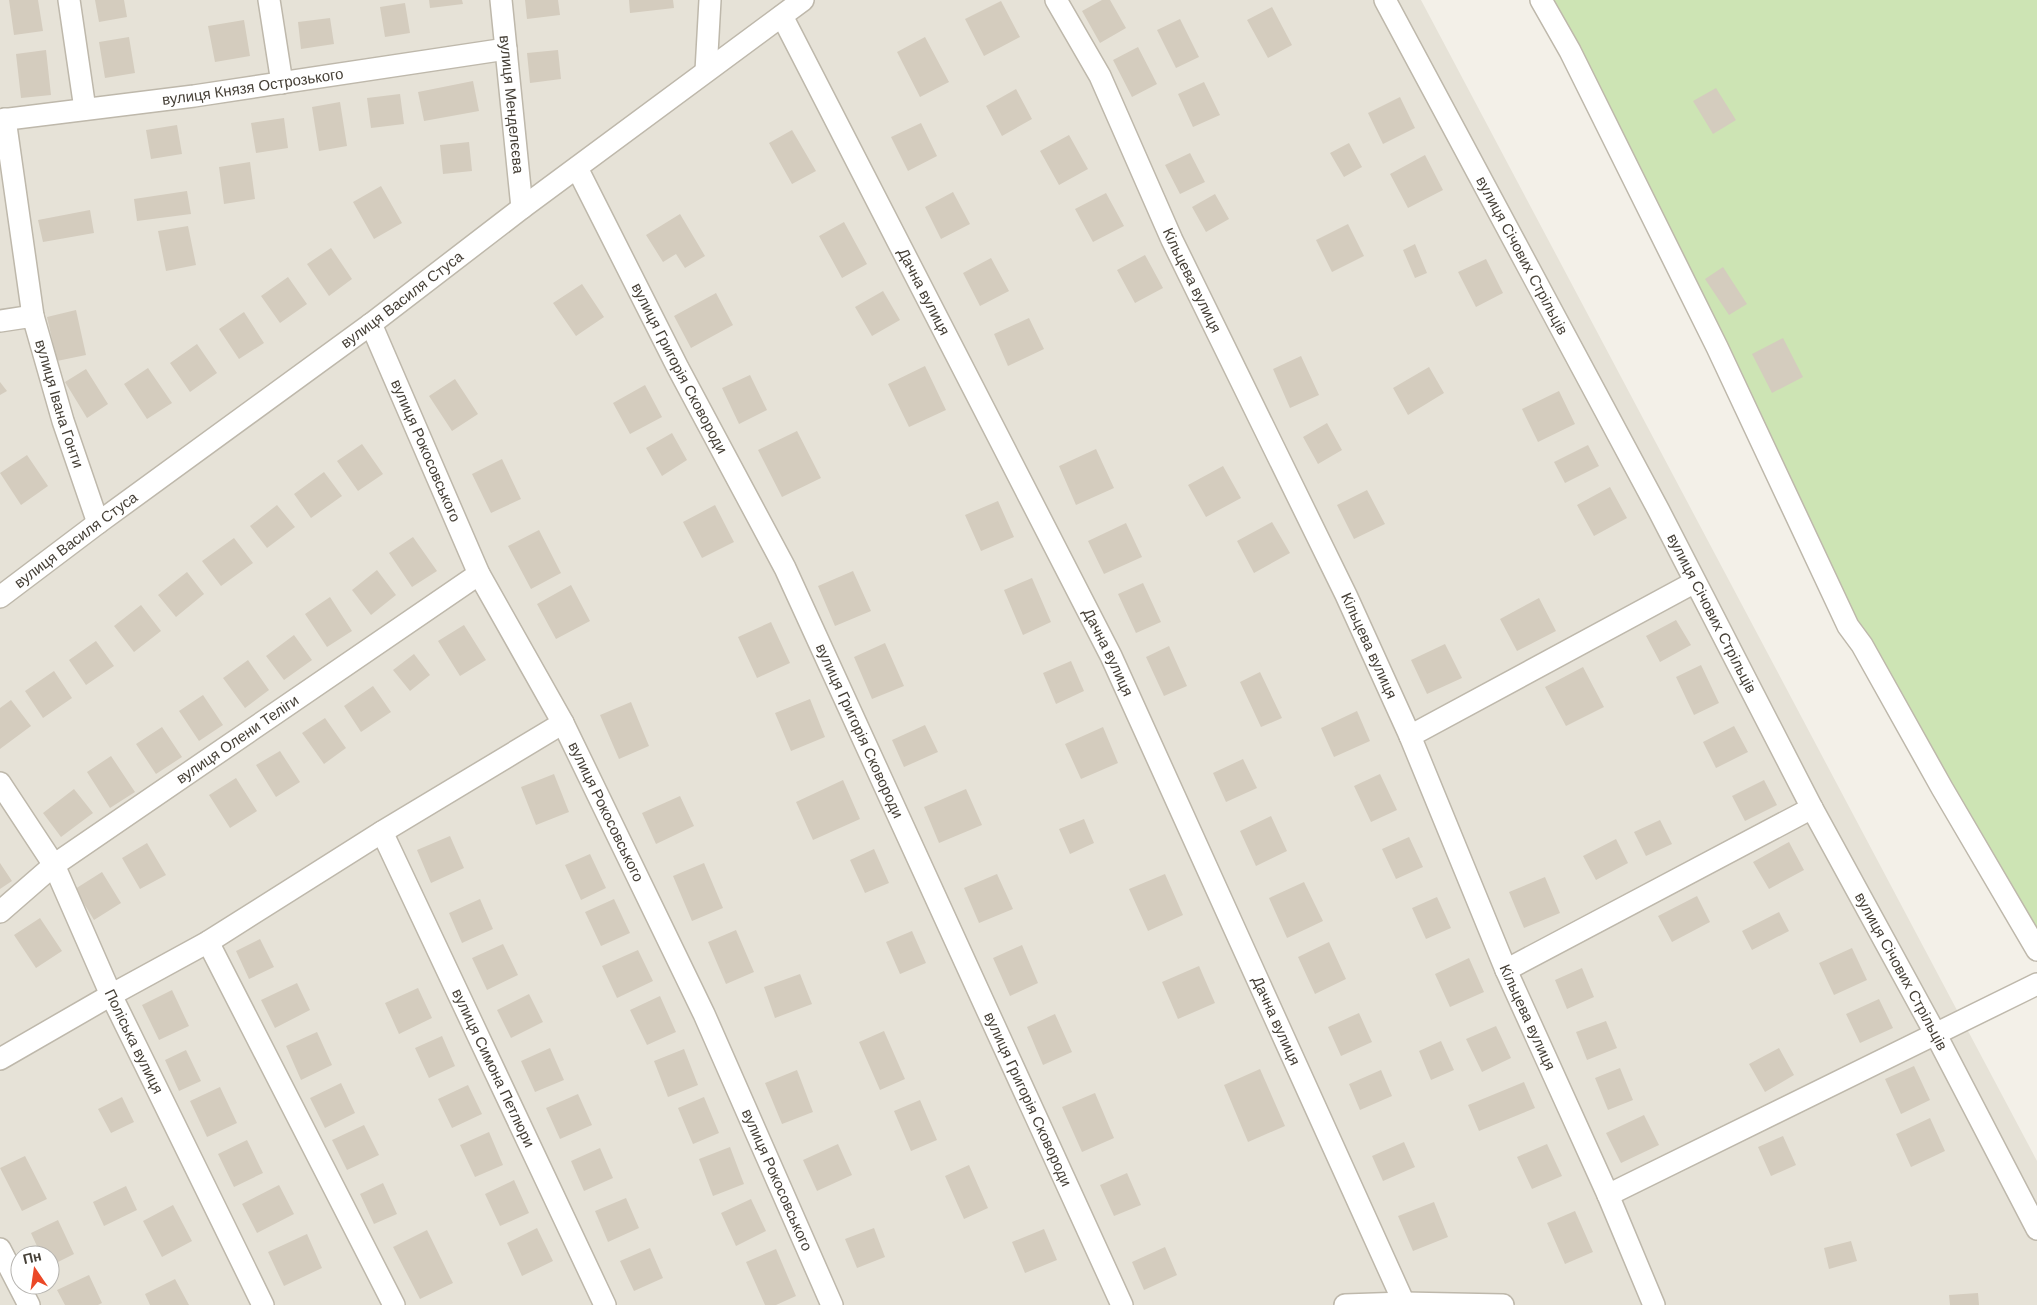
<svg xmlns="http://www.w3.org/2000/svg" width="2037" height="1305" font-family="Arial,sans-serif">
	<style>
		.residential { fill: #e6e2d7; fill-rule: evenodd }
		.green { fill: #cde4b4 }
		.building { fill: #d4ccbe }
		.lines { fill: none; stroke-linecap: round; stroke-linejoin: round }
		.minor-casing { stroke: #beb8ab; stroke-width: 24 }
		.minor { stroke: #fff; stroke-width: 21 }
		.labels { text-anchor: middle; stroke-width: 5; stroke-linejoin: round; paint-order: stroke }
		.street-label { font-size: 15px; fill: #464037; stroke: #fff }
	</style>
	<rect width="100%" height="100%" fill="#f3f0e8"/>
	<path class="residential" d="M0,0H1421L2037,1161V1305H0ZM20,1255H50V1285H20Z"/>
	<path class="green" d="M1545,0H2037V939L1831,579Z"/>
	<path class="building" d="M9,0H38L43,31L14,35Z
		M95,0H124L127,17L99,22Z
		M429,0H462L463,4L430,8Z
		M525,0H558L560,15L527,19Z
		M629,0H673L674,8L630,13Z
		M1102,0H1110L1126,28L1100,43L1082,11Z
		M1001,1L1020,37L984,56L965,19Z
		M405,3L410,33L385,37L380,7Z
		M1272,7L1292,45L1268,58L1247,20Z
		M330,18L334,44L301,49L298,22Z
		M1180,19L1199,57L1176,68L1157,30Z
		M244,20L250,56L215,62L208,26Z
		M129,37L135,73L105,78L99,42Z
		M925,37L949,82L920,97L897,52Z
		M1138,47L1157,84L1132,97L1113,60Z
		M46,50L51,95L21,98L16,54Z
		M558,50L561,79L530,83L527,53Z
		M473,81L479,111L424,121L418,92Z
		M1204,82L1220,115L1193,127L1178,94Z
		M1716,88L1736,120L1713,134L1693,101Z
		M1016,89L1032,119L1002,136L986,106Z
		M400,94L404,124L371,128L367,98Z
		M1400,97L1415,128L1383,144L1368,113Z
		M340,102L347,146L319,151L312,107Z
		M284,118L288,148L256,153L251,123Z
		M921,123L937,156L908,171L891,137Z
		M177,125L182,154L151,159L146,130Z
		M792,130L816,171L792,184L769,143Z
		M1069,135L1088,169L1059,185L1040,151Z
		M469,142L472,171L443,174L440,145Z
		M1349,143L1362,167L1344,177L1330,153Z
		M1190,153L1205,182L1180,194L1165,165Z
		M1425,155L1443,190L1408,208L1390,174Z
		M250,162L255,199L224,204L219,167Z
		M381,186L402,223L374,239L353,202Z
		M187,191L191,214L137,221L134,199Z
		M953,192L970,224L941,239L925,207Z
		M1106,193L1124,226L1093,242L1075,209Z
		M1215,194L1229,219L1206,232L1192,207Z
		M90,210L94,233L43,242L38,220Z
		M680,214L705,256L685,268L676,254L663,262L646,235Z
		M844,222L867,264L842,278L819,236Z
		M1348,224L1364,256L1332,272L1316,240Z
		M188,226L196,265L166,271L158,231Z
		M1415,244L1427,273L1415,278L1403,250Z
		M331,248L352,279L329,296L307,264Z
		M1145,255L1163,288L1135,303L1117,270Z
		M991,258L1009,291L980,306L963,273Z
		M1486,259L1503,293L1476,307L1458,272Z
		M1723,267L1747,304L1729,315L1705,279Z
		M288,277L307,304L280,323L261,296Z
		M582,284L604,317L576,336L553,303Z
		M883,291L900,320L872,336L855,307Z
		M716,293L733,325L691,348L674,316Z
		M76,310L86,355L57,361L47,317Z
		M244,312L264,343L239,359L219,329Z
		M1029,318L1044,349L1008,366L994,334Z
		M1783,338L1803,377L1772,393L1752,354Z
		M197,344L217,373L190,392L170,363Z
		M1301,356L1319,395L1290,408L1273,369Z
		M925,366L946,410L909,427L888,384Z
		M1429,367L1444,393L1408,415L1393,388Z
		M148,368L172,403L147,419L124,384Z
		M86,369L108,404L87,418L65,382Z
		M750,375L767,410L739,424L722,388Z
		M455,379L478,414L452,431L429,396Z
		M0,382L7,391L0,395Z
		M645,385L662,417L630,434L613,403Z
		M1559,391L1575,424L1538,442L1522,409Z
		M1327,423L1342,450L1318,464L1303,437Z
		M797,431L821,478L782,497L758,450Z
		M672,433L687,460L662,476L646,448Z
		M362,444L383,474L358,491L337,461Z
		M1588,445L1599,466L1565,483L1554,462Z
		M1096,449L1114,488L1076,505L1059,466Z
		M27,455L48,486L21,505L0,473Z
		M502,459L521,499L491,513L472,474Z
		M1223,466L1241,498L1206,517L1188,485Z
		M324,472L342,496L311,518L294,494Z
		M1610,487L1627,518L1594,536L1577,505Z
		M1367,490L1385,524L1354,539L1337,505Z
		M998,501L1014,537L981,551L965,515Z
		M277,505L295,527L267,548L250,526Z
		M715,505L734,542L702,558L683,522Z
		M1272,522L1290,553L1254,573L1237,541Z
		M1126,523L1142,557L1104,574L1088,541Z
		M539,530L561,573L531,589L508,546Z
		M413,537L437,571L412,587L389,553Z
		M234,538L253,563L221,586L202,561Z
		M377,570L396,595L371,615L352,590Z
		M853,571L871,611L835,626L818,586Z
		M187,572L204,594L176,617L158,595Z
		M1032,578L1051,622L1023,635L1004,590Z
		M1143,583L1161,622L1136,633L1118,594Z
		M571,585L590,621L556,639L537,604Z
		M330,597L352,631L327,647L305,614Z
		M1539,598L1556,631L1517,651L1500,619Z
		M141,605L161,631L134,652L114,626Z
		M1676,620L1691,645L1660,662L1646,636Z
		M771,622L790,663L757,678L738,637Z
		M464,625L486,660L460,676L438,641Z
		M294,635L312,660L284,680L266,656Z
		M96,641L114,666L86,685L69,660Z
		M885,643L904,686L872,699L854,657Z
		M1445,644L1462,678L1427,694L1411,660Z
		M1169,646L1187,686L1164,696L1146,657Z
		M414,654L430,675L410,691L393,670Z
		M248,660L269,690L245,708L223,678Z
		M1071,661L1084,691L1056,704L1043,673Z
		M1701,665L1719,703L1694,715L1676,677Z
		M1583,667L1604,707L1566,726L1545,687Z
		M54,671L72,698L43,718L25,691Z
		M1260,672L1282,718L1261,727L1240,682Z
		M373,686L391,712L361,732L344,706Z
		M203,695L223,725L199,741L179,711Z
		M810,699L825,737L791,751L775,713Z
		M11,700L31,726L0,749V708Z
		M631,702L649,746L619,759L600,715Z
		M1357,711L1370,741L1334,757L1321,728Z
		M325,718L346,748L324,764L302,733Z
		M925,725L938,752L904,767L892,740Z
		M1734,726L1748,752L1716,768L1703,742Z
		M162,727L182,757L156,774L136,744Z
		M1103,727L1118,763L1081,779L1065,744Z
		M280,751L300,782L276,797L256,765Z
		M111,756L135,792L110,808L87,772Z
		M1243,759L1257,788L1226,802L1213,773Z
		M554,774L569,812L536,825L521,787Z
		M1380,774L1397,810L1371,822L1354,786Z
		M236,778L257,811L230,828L209,795Z
		M843,780L860,819L813,840L796,802Z
		M1764,780L1777,805L1745,821L1732,796Z
		M74,789L93,813L61,837L43,813Z
		M966,789L982,825L939,843L924,807Z
		M680,796L694,826L656,844L642,813Z
		M1271,816L1287,851L1256,866L1240,831Z
		M1084,819L1094,843L1070,854L1059,829Z
		M1660,820L1672,844L1646,856L1634,832Z
		M450,836L464,868L431,883L417,850Z
		M1409,837L1423,867L1396,879L1382,849Z
		M1616,839L1628,863L1596,880L1583,856Z
		M1789,842L1804,870L1769,889L1753,862Z
		M147,843L166,875L140,889L122,858Z
		M874,849L889,883L865,893L850,860Z
		M590,854L606,888L581,900L565,865Z
		M0,863L12,881L0,889Z
		M704,863L723,908L692,921L673,876Z
		M102,872L121,903L94,920L75,889Z
		M997,874L1013,909L979,923L964,888Z
		M1165,874L1183,915L1148,931L1129,889Z
		M1545,877L1560,913L1524,928L1509,892Z
		M1304,882L1323,921L1287,938L1269,898Z
		M1697,896L1710,922L1672,942L1658,916Z
		M1437,897L1451,928L1426,939L1412,908Z
		M480,899L493,929L462,943L449,913Z
		M614,899L630,933L601,946L585,912Z
		M1779,912L1789,931L1752,950L1742,931Z
		M40,918L62,951L36,968L14,935Z
		M736,930L754,972L726,984L708,942Z
		M912,931L926,963L900,974L886,942Z
		M260,939L274,967L249,979L236,951Z
		M1329,942L1346,979L1315,994L1298,957Z
		M503,944L518,975L487,990L472,958Z
		M1022,945L1038,983L1010,996L993,958Z
		M1852,948L1867,980L1834,995L1819,963Z
		M638,950L653,981L617,998L602,966Z
		M1469,958L1484,992L1450,1007L1435,974Z
		M1199,966L1215,1003L1178,1019L1162,982Z
		M1582,968L1594,997L1567,1009L1555,980Z
		M800,974L812,1004L775,1018L764,987Z
		M297,983L310,1010L275,1028L261,1000Z
		M418,988L432,1018L399,1034L385,1003Z
		M172,990L189,1026L159,1040L142,1005Z
		M529,994L543,1022L511,1038L497,1010Z
		M660,996L676,1032L647,1045L630,1010Z
		M1879,999L1893,1028L1860,1043L1846,1014Z
		M1359,1013L1372,1042L1341,1056L1328,1027Z
		M1055,1014L1072,1052L1043,1065L1027,1027Z
		M1606,1021L1617,1048L1587,1060L1576,1032Z
		M1496,1026L1511,1058L1482,1072L1466,1039Z
		M884,1031L905,1079L880,1090L859,1042Z
		M317,1032L332,1065L301,1080L286,1046Z
		M442,1036L455,1066L429,1078L415,1048Z
		M1441,1041L1454,1070L1431,1080L1419,1051Z
		M550,1048L564,1080L535,1092L521,1061Z
		M1779,1048L1794,1075L1765,1092L1749,1064Z
		M684,1049L698,1085L668,1097L654,1061Z
		M186,1050L201,1081L179,1091L165,1060Z
		M1914,1066L1930,1100L1901,1114L1885,1079Z
		M1620,1068L1633,1100L1608,1110L1595,1078Z
		M1260,1069L1285,1126L1248,1142L1224,1085Z
		M797,1070L813,1112L782,1124L765,1083Z
		M1381,1070L1392,1096L1360,1110L1349,1084Z
		M1524,1082L1535,1108L1479,1131L1468,1105Z
		M341,1083L355,1113L325,1128L310,1098Z
		M468,1085L482,1114L452,1128L438,1099Z
		M220,1087L237,1123L207,1137L190,1101Z
		M1095,1093L1114,1138L1082,1152L1062,1107Z
		M578,1094L592,1125L560,1139L546,1108Z
		M122,1097L134,1122L111,1133L98,1109Z
		M704,1097L719,1133L693,1144L678,1108Z
		M920,1100L937,1140L911,1151L894,1111Z
		M1644,1115L1659,1145L1621,1163L1606,1133Z
		M1930,1118L1945,1151L1911,1167L1896,1134Z
		M364,1125L379,1155L347,1170L332,1140Z
		M489,1132L503,1165L475,1177L460,1145Z
		M1783,1136L1796,1165L1771,1176L1758,1147Z
		M247,1140L263,1173L234,1187L218,1154Z
		M1404,1142L1415,1167L1383,1181L1372,1156Z
		M838,1144L852,1175L817,1191L803,1160Z
		M1547,1144L1562,1176L1532,1189L1517,1157Z
		M730,1147L744,1184L713,1196L699,1159Z
		M600,1148L613,1178L584,1191L571,1161Z
		M25,1156L47,1199L22,1211L0,1168Z
		M969,1165L988,1208L964,1219L945,1176Z
		M1127,1173L1141,1205L1114,1216L1100,1185Z
		M514,1180L529,1213L500,1226L485,1194Z
		M383,1183L397,1214L374,1224L360,1194Z
		M279,1185L294,1214L257,1233L242,1204Z
		M126,1186L137,1210L104,1226L93,1202Z
		M626,1198L639,1228L608,1242L595,1211Z
		M751,1199L766,1231L736,1246L721,1213Z
		M1434,1202L1448,1237L1413,1251L1398,1216Z
		M173,1205L192,1241L162,1257L143,1221Z
		M1575,1211L1593,1252L1565,1264L1547,1223Z
		M58,1220L74,1254L50,1266V1255H41L31,1233Z
		M537,1228L553,1261L522,1276L507,1243Z
		M874,1228L885,1257L857,1268L845,1239Z
		M1044,1229L1057,1260L1025,1273L1012,1242Z
		M427,1230L453,1283L420,1299L393,1247Z
		M307,1234L322,1268L284,1286L268,1252Z
		M1851,1241L1857,1261L1829,1269L1824,1248Z
		M1165,1247L1177,1275L1144,1290L1132,1262Z
		M650,1248L663,1278L634,1291L620,1261Z
		M776,1249L796,1296L776,1305H765L746,1262Z
		M89,1275L102,1303L98,1305H65L57,1290Z
		M175,1279L189,1305H150L145,1294Z
		M1978,1293L1979,1305H1950L1949,1295Z"/>
	<g class="lines">
		<defs>
			<g id="minor">
				<path d="M69,0L85,109"/>
				<path d="M269,0L282,83"/>
				<path id="s1" d="M501,0L522,208"/>
				<path id="s2" d="M1056,0L1100,76L1172,240L1346,595L1410,736L1506,970L1608,1195L1654,1305"/>
				<path id="s3" d="M1385,0L1659,511L1812,808L1935,1033L2037,1229"/>
				<path d="M1541,0L1570,51L1717,347L1848,626L1862,645L1942,788L2037,950"/>
				<path id="s4" d="M782,16L1111,656L1404,1303"/>
				<path d="M706,71L710,0"/>
				<path d="M5,119L33,316"/>
				<path id="s5" d="M0,120L194,96L506,49"/>
				<path id="s6" d="M577,168L678,368L785,568L1122,1305"/>
				<path id="s7" d="M0,321L33,316L63,421L98,523"/>
				<path id="s8" d="M371,324L479,574L563,723L704,1014L832,1305"/>
				<path id="s9" d="M0,597L98,523L371,324L522,208L803,0"/>
				<path d="M1410,736L1695,582"/>
				<path id="s10" d="M0,783L54,865L111,995L263,1305"/>
				<path id="s11" d="M382,832L605,1305"/>
				<path id="s12" d="M0,912L54,865L479,574"/>
				<path d="M208,942L394,1305"/>
				<path d="M1506,970L1812,808"/>
				<path d="M0,1059L111,995L208,942L382,832L563,723"/>
				<path d="M1608,1195L2037,984"/>
				<path d="M0,1249L29,1305"/>
				<path d="M1345,1305L1404,1303L1503,1305"/>
			</g>
		</defs>
		<use href="#minor" class="minor-casing"/>
		<use href="#minor" class="minor"/>
	</g>
	<g class="labels">
		<g class="street-label">
			<text dy="5" stroke="none"><textPath href="#s5" startOffset="255">вулиця Князя Острозького</textPath></text>
			<text dy="5" stroke="none"><textPath href="#s1" startOffset="105">вулиця Менделєєва</textPath></text>
			<text dy="5" stroke="none"><textPath href="#s3" startOffset="290">вулиця Січових Стрільців</textPath></text>
			<text dy="5" stroke="none"><textPath href="#s2" startOffset="312">Кільцева вулиця</textPath></text>
			<text dy="5" stroke="none"><textPath href="#s4" startOffset="310">Дачна вулиця</textPath></text>
			<text dy="5" stroke="none"><textPath href="#s9" startOffset="500">вулиця Василя Стуса</textPath></text>
			<text dy="5" stroke="none"><textPath href="#s6" startOffset="225">вулиця Григорія Сковороди</textPath></text>
			<text dy="5" stroke="none"><textPath href="#s7" startOffset="125">вулиця Івана Гонти</textPath></text>
			<text dy="5" stroke="none"><textPath href="#s8" startOffset="138">вулиця Рокосовського</textPath></text>
			<text dy="5" stroke="none"><textPath href="#s9" startOffset="95">вулиця Василя Стуса</textPath></text>
			<text dy="5" stroke="none"><textPath href="#s3" startOffset="695">вулиця Січових Стрільців</textPath></text>
			<text dy="5" stroke="none"><textPath href="#s2" startOffset="718">Кільцева вулиця</textPath></text>
			<text dy="5" stroke="none"><textPath href="#s4" startOffset="715">Дачна вулиця</textPath></text>
			<text dy="5" stroke="none"><textPath href="#s6" startOffset="630">вулиця Григорія Сковороди</textPath></text>
			<text dy="5" stroke="none"><textPath href="#s12" startOffset="294">вулиця Олени Теліги</textPath></text>
			<text dy="5" stroke="none"><textPath href="#s8" startOffset="542">вулиця Рокосовського</textPath></text>
			<text dy="5" stroke="none"><textPath href="#s3" startOffset="1100">вулиця Січових Стрільців</textPath></text>
			<text dy="5" stroke="none"><textPath href="#s2" startOffset="1122">Кільцева вулиця</textPath></text>
			<text dy="5" stroke="none"><textPath href="#s4" startOffset="1120">Дачна вулиця</textPath></text>
			<text dy="5" stroke="none"><textPath href="#s10" startOffset="292">Поліська вулиця</textPath></text>
			<text dy="5" stroke="none"><textPath href="#s11" startOffset="261">вулиця Симона Петлюри</textPath></text>
			<text dy="5" stroke="none"><textPath href="#s6" startOffset="1035">вулиця Григорія Сковороди</textPath></text>
			<text dy="5" stroke="none"><textPath href="#s8" startOffset="948">вулиця Рокосовського</textPath></text>
		</g>
	</g>
	<g transform="translate(35 1270) rotate(347)"><circle r="24" fill="#ffffff" stroke="#b5b3af"/>
	<path d="M0-4L9 19L0 12L-9 19Z" fill="#eb4827"/>
	<text y="-8" font-size="14" font-weight="bold" text-anchor="middle" fill="#464037">Пн</text>
	</g>
</svg>
